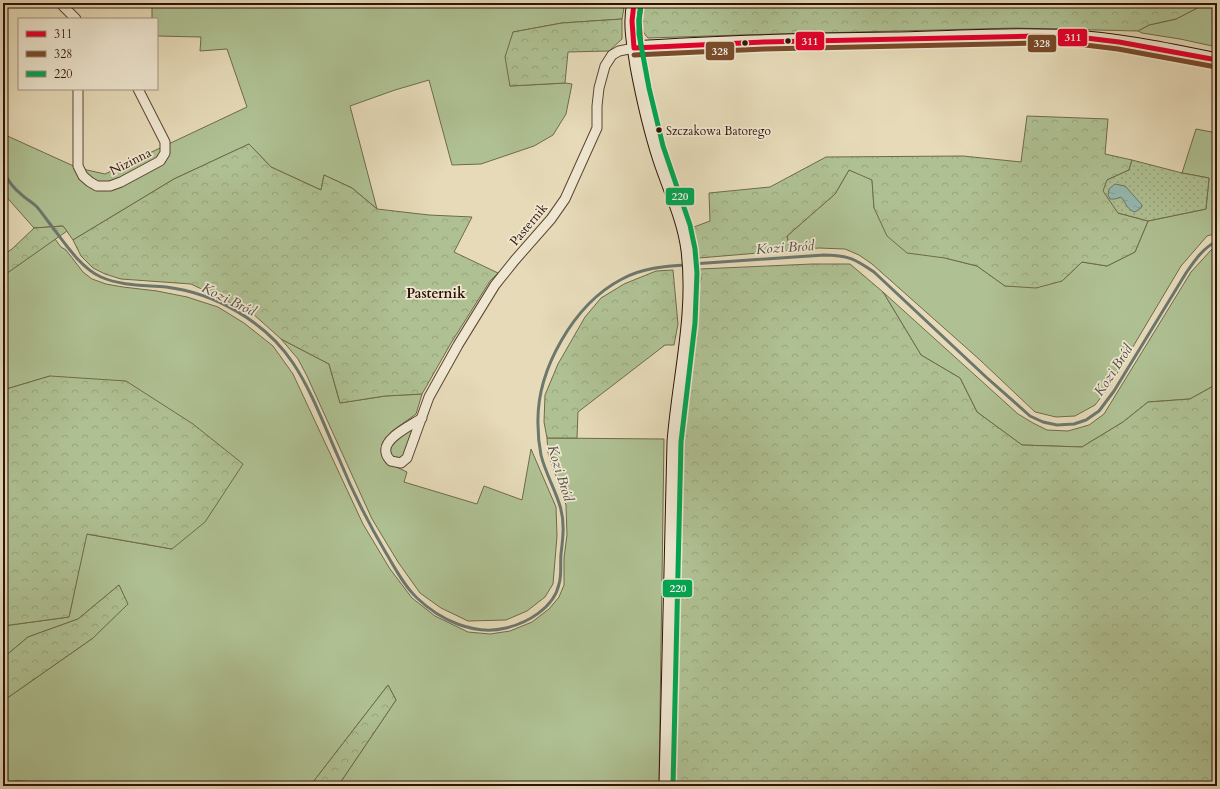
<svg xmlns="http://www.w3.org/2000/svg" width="1220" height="789" font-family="Cardo,serif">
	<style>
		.grass { fill: #afc193; stroke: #6e6a4c }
		.forest { fill: url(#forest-crowns); stroke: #6e6a4c }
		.garden { fill: url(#garden-dots); stroke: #6e6a4c }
		.water { fill: url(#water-ripples); stroke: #6c776e }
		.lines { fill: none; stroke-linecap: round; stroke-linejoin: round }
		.stream { stroke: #6c776e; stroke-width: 3 }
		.street-casing { stroke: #5c4532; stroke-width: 11 }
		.secondary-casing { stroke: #2e1306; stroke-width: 15 }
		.street { stroke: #efe7d1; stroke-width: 9 }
		.secondary { stroke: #efe7d1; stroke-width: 13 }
		.bus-1-casing { stroke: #efe7d1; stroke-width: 8 }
		.bus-2-casing { stroke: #efe7d1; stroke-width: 8 }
		.bus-3-casing { stroke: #efe7d1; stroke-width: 8 }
		.bus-1 { stroke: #e4002b; stroke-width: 5 }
		.bus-2 { stroke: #7a4b2a; stroke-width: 5 }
		.bus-3 { stroke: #00a651; stroke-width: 5 }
		.bus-dot { fill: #2e1306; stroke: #efe7d1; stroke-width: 1.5 }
		.labels { text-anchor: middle; stroke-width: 3.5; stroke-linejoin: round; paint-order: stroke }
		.bus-label { font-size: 12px; fill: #2e1306; stroke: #efe7d1; text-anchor: start }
		.street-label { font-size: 13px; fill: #2e1306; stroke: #efe7d1 }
		.water-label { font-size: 14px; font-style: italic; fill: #524d43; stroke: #efe7d1 }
		.neighbourhood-label { font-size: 14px; font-weight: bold; fill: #2e1306; stroke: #efe7d1 }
		.line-badge { stroke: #efe7d1; stroke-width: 1.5 }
		.badge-label { font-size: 11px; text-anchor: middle; font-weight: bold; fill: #fff }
	</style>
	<defs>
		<pattern id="forest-crowns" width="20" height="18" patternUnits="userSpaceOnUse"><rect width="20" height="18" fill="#afc193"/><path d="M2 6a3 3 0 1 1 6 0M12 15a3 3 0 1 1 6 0" fill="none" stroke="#97a57d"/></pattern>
		<pattern id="garden-dots" width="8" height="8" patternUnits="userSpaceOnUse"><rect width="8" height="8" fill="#afc193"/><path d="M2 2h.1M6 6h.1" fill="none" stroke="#97a57d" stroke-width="1.8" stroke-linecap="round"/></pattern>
		<pattern id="water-ripples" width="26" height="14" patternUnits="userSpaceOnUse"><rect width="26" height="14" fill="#96bab3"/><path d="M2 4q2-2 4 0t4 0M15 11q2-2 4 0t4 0" fill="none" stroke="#829f98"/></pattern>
	</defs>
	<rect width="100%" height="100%" fill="#e6dab8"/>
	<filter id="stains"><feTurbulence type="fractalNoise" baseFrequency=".005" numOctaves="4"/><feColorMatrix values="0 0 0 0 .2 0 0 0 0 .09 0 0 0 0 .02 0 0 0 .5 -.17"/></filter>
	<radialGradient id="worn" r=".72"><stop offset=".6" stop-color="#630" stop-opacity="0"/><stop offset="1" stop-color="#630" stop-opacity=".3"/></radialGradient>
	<path class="grass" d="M152,3H579L624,8L622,19L562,23L513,32L510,86L565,83L572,84L566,114L553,135L534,146L481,164L452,165L429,80L395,90L350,106L377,209L352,188L324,175L321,190L271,167L249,144L174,179L73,240L63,226L34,228L3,193V134L78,168L105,174L247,107L227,49L200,51L201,37L157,36V19H152Z
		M1207,3H1217V47L1180,39L1142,33L1138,31L1149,25L1176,19Z
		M1196,129L1217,133V233L1207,236L1181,266L1109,387L1095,405L1075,416L1056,417L1035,412L980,360L872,264L859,255L845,249L819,248L794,250L789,245L787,236L835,194L849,170L872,179L874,208L945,258L977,266L1005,286L1062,281L1082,262L1107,266L1135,252L1148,221L1206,209L1209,178L1182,173Z
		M55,239L61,247L66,250L83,272L92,279L106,284L123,287L157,291L187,297L218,307L244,323L273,346L293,374L363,524L390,569L412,598L435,616L468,632L490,634L510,631L532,622L549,609L559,597L564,585V558L567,535L566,505L548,453L547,438L664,439L659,786H338L396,700L388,685L310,786H154L16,781L3,783V701L93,638L127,604L119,585L78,619L28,637L3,658V626L69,617L86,534L172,549L50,376L3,390V276Z
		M1217,247V384L1190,399L1148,402L1123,422L1082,447L1022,445L977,412L960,378L921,355L883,292L1018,414L1033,423L1047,430L1068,431L1089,425L1104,414L1191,272L1212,249Z
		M281,339L329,364L340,403L385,396L422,394L416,414L391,432L384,442L383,454L388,463L407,472L404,482L477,504L484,486L522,500L531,449L556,507L557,536L553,584L545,597L527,611L506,620L468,621L441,608L420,593L398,562L372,519L307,376L298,359Z
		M413,428L403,456L400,459L391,456L389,451L392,442Z"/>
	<path class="forest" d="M643,3H1207L1176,19L1149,25L1138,31L1014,28L740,35L648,38C638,28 640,16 643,3Z
		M622,19V39L609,51L568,52L565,83L510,86L505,57L513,32L562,23Z
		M1027,116L1108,119L1105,154L1132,160L1129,170L1107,180L1118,213L1148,221L1135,252L1107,266L1082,262L1062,281L1036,288L1005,286L977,266L945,258L907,253L887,236L874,208L872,180L849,170L835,194L787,236L789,245L794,250L699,258L694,227L710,221L709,193L770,187L826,157L963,156L1021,162Z
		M249,144L271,167L321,190L324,175L352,188L377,209L429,215L472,217L454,252L498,273L490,281L451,343L422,394L385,396L340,403L329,364L281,339L252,313L191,284L121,279L105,274L93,268L81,256L73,240L174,179Z
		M63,226L67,231L3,276V255L12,249L34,228Z
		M812,264H850L883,292L921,355L960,378L977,412L1022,445L1082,447L1123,422L1148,402L1190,399L1217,384V786H673L680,444L684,398L696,315L698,290L701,279L700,269Z
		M673,270L678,324L674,345H665L578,412L577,438H547L544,422L545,395L558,364L585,317L601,298L624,284L656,271Z
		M50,376L126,381L193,424L243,464L205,522L172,549L87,534L69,617L3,626V390Z
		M119,585L128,604L93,638L3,701V658L28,637L78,619Z
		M388,685L396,700L338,786H310Z
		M16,781L154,786H3V783Z"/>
	<path class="garden" d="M1132,160L1182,173L1209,178L1206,209L1148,221L1118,213L1103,191L1107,180L1129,170Z"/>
	<path class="water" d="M1115,184L1125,186L1142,205L1141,208L1135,212C1127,210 1126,203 1121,197L1115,199H1110L1108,195L1109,189Z"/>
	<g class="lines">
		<path class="stream" d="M3,171C8,181 13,188 22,195C26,199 32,202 36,206C40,210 44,216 47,220C62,239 79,267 101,277C121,286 145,285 166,287C215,293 266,322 293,363C313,393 325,428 340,461C353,493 369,524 386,553C395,568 404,586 417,598C440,620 474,636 506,628C527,623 554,608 559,584C562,575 560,564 561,554C563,538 565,522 560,506C555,489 545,472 541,455C539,445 538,434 538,425C536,370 574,304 622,279C642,268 665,266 687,265
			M692,264L824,255C848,255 855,259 874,272L986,377L1030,416L1043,422L1057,425L1074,424L1086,420L1099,411L1114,391L1186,273C1195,260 1203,248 1217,241"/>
		<defs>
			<path id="street" d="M62,3L63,6L76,19
				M78,89V166L83,176L90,182L97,186H110L121,182L160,161L165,153V142L138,89
				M422,418C412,425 383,438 386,452C386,455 389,459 391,461L401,463L407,458L429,397L458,345L495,285L515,260L551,219L565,199L597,128V106L599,88L605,66L612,55L619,51L634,48"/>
			<path id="secondary" d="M634,3C629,23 634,46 637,66C643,98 650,129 660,160C670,190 684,219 688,250C696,314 679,378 674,442L666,786
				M634,48C720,42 807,40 893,39C957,38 1022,33 1086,38C1130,42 1174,51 1217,60"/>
		</defs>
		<use href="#street" class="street-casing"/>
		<use href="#secondary" class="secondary-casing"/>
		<use href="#street" class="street"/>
		<use href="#secondary" class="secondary"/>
		<defs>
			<path id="bus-1" d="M634,3L632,21L634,48
				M634,48L764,42L1038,36L1086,38L1119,42L1217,60"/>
			<path id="bus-2" d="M641,4L639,21L641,47
				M634,55L764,49L1038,43L1085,45L1118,49L1216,67"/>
			<path id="bus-3" d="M641,4L639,19V34L649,88L663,146L690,225L695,249L697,273L695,323L681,442L673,786"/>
		</defs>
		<use href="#bus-1" class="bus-1-casing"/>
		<use href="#bus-2" class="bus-2-casing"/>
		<use href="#bus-3" class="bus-3-casing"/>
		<use href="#bus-1" class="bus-1"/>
		<use href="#bus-2" class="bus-2"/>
		<use href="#bus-3" class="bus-3"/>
	</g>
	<g class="bus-dot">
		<circle cx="788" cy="41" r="3.5"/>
		<circle cx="745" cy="43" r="3.5"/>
		<circle cx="659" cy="130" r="3.5"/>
	</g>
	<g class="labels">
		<g class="bus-label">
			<text x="666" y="135">Szczakowa Batorego</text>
		</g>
		<g class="street-label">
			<text transform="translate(130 161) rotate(-27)" y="5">Nizinna</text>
			<text transform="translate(528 224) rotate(-50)" y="5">Pasternik</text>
		</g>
		<g class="water-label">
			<text transform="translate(785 247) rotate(-4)" y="5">Kozi Bród</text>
			<text transform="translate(229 299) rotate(26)" y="5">Kozi Bród</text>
			<text transform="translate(1113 370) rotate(-57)" y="5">Kozi Bród</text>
			<text transform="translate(561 473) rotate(73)" y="5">Kozi Bród</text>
		</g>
		<g class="neighbourhood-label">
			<text x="436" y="298">Pasternik</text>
		</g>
	</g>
	<g class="line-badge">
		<rect x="1057" y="28" width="31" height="19" rx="4" fill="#e4002b"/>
		<rect x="795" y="31" width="30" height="20" rx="4" fill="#e4002b"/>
		<rect x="1027" y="34" width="30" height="19" rx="4" fill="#7a4b2a"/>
		<rect x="705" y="41" width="30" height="20" rx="4" fill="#7a4b2a"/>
		<rect x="665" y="187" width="30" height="19" rx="4" fill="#00a651"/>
		<rect x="662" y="579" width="31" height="19" rx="4" fill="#00a651"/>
	</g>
	<g class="badge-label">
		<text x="1073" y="41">311</text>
		<text x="810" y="45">311</text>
		<text x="1042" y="47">328</text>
		<text x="720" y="55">328</text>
		<text x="680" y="200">220</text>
		<text x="678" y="592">220</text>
	</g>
	<rect width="1220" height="789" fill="none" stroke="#e6dab8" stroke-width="16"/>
	<rect x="4" y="4" width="1212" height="781" fill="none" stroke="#2e1306" stroke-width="2"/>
	<rect x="8" y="8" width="1204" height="773" fill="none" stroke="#2e1306"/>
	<rect x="18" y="18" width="140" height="72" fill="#efe7d1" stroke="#a29280"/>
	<rect x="26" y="31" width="20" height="6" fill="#e4002b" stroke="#a29280"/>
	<text x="54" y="38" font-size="12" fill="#2e1306">311</text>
	<rect x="26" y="51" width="20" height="6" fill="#7a4b2a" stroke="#a29280"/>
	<text x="54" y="58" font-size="12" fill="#2e1306">328</text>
	<rect x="26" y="71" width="20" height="6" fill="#00a651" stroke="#a29280"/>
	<text x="54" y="78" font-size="12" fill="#2e1306">220</text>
	<rect width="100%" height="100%" filter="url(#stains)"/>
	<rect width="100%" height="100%" fill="url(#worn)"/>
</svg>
